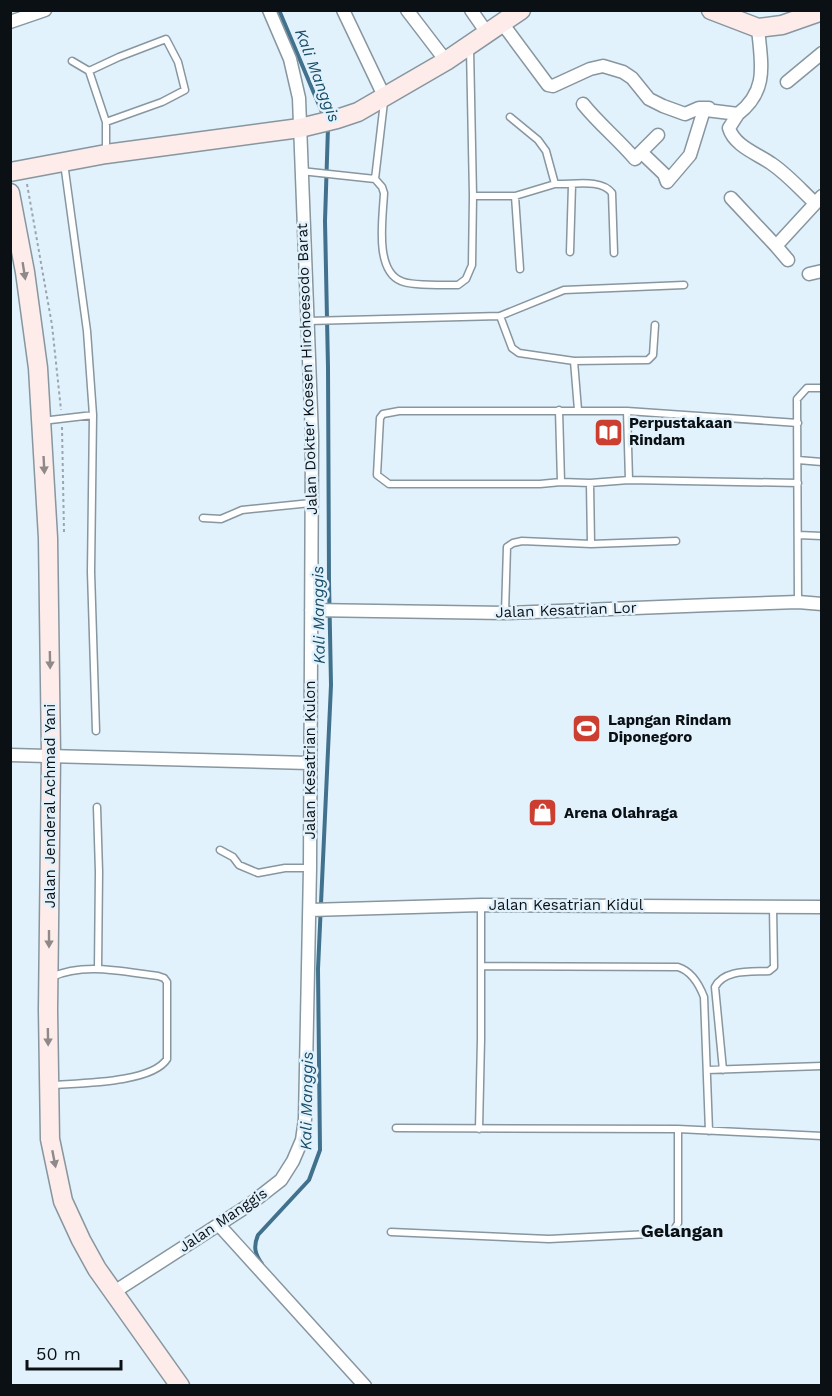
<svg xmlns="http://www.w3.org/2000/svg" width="832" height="1396" font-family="'Work Sans',sans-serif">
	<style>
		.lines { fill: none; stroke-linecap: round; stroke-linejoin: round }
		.stream { stroke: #41718c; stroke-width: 4 }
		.lane-casing { stroke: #87969f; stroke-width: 9 }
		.street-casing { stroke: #87969f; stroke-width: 15 }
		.secondary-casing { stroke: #87969f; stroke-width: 21 }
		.path { stroke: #9aa6ae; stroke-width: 2; stroke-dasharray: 3 3; stroke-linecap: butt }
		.lane { stroke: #fff; stroke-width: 6 }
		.street { stroke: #fff; stroke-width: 12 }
		.secondary { stroke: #fdece9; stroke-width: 18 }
		.oneway { fill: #908989 }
		.labels { text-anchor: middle; stroke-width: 5; stroke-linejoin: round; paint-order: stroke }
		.street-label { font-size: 15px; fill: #0b1014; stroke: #e2f2fc }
		.poi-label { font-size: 15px; font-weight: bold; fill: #0b1014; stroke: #e2f2fc; text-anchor: start }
		.water-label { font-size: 16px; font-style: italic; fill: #174c67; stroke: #e2f2fc }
		.quarter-label { font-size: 18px; font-weight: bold; fill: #0b1014; stroke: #e2f2fc }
	</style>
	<rect width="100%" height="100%" fill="#e2f2fc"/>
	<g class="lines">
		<path class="stream" d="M279,10L324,117
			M262,1264C255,1254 253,1247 258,1235L309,1180L320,1150L318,969L331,685L329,581L328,367L325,221L328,127"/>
		<defs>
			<path id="lane" d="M72,61L89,71
				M510,117L538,140L546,151L555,184L515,196
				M106,122L89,71L119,57L166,39L178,62L185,90L162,102L106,122V152
				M64,163L87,331L93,415L91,572L96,731
				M301,171L375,179L382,187L384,193C383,217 374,270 401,281C411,286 445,285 458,285L466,279L472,265L473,196L470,48
				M375,179L384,102
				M555,184C572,185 601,178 612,193L614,253
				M473,196H515L520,269
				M570,252L572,185
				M500,316L564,290L684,285
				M308,321L500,316L512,348L519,353L574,361L578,410
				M574,361L648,360L653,355L655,325
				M559,410L561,482L590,483L629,480L798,483
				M42,421L93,415
				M798,460L822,462
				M629,480L627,411L798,423
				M561,482L540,484H389L377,475L380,418L383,414L399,411H627
				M590,483L591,544
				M203,518L221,519L242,510L311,503
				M798,535L822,536
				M798,602L797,399L807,388H822
				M505,613L507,547L513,543L522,541L591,544L676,541
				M97,807L99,872L98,969
				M220,850L233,857L239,865L258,873L285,868H310
				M481,966L678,967C691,971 699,984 704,997L709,1131
				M52,977C84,962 124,972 158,976L164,978L167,982V1059C152,1083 80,1083 53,1085
				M707,1070L822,1066
				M723,1070L715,987C724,969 751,972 769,971L774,967L773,907
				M396,1128L678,1129L822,1136
				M479,1129L481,1039V905
				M391,1232L549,1239L670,1233L674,1230L678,1223V1129"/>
			<path id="street" d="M343,10L384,96
				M407,10L446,61
				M471,10L487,33
				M10,22L45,10
				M502,23L548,85L553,86L590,69L603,66L623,72L632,78L649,99L663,106L685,114L699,108H709
				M787,82L822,53
				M583,104C599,124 618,139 635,159L641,152L664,174L667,182L690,155L703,113L706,110L738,114C769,90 761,63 758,28
				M738,114L729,128C734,146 758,154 772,164C788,175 801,190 815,203
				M641,152L658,135
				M731,198L776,246L822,196
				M776,246L788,260
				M809,274L822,271
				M311,610L505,613L711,605L798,602L822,604
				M10,755L309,763
				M310,910L481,905L822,907
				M219,1225L365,1386
				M114,1292L249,1205L281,1180L293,1161L302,1140L305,1119L310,868L312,437L299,98L290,59L269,10"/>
			<path id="secondary" d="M711,10L758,28L782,25L822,11
				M10,172L106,154L300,128L337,119L358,112L446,61L521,10
				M10,193L25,272L38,368L48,538L51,755L48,1010L50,1139L63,1201L81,1240L97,1269L180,1386"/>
		</defs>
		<use href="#lane" class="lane-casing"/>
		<use href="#street" class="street-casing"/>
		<use href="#secondary" class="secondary-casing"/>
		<path class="path" d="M27,184L52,325L61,410
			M62,427L64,532"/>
		<use href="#lane" class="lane"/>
		<use href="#street" class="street"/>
		<use href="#secondary" class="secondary"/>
	</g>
	<defs><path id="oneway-solid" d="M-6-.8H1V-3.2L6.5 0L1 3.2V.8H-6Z" transform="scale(1.5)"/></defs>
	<g class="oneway">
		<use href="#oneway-solid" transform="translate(24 271) rotate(81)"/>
		<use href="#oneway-solid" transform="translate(44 465) rotate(87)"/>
		<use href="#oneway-solid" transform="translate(50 660) rotate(89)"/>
		<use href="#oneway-solid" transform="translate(49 939) rotate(90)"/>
		<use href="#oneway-solid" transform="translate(48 1037) rotate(89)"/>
		<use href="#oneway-solid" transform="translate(54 1159) rotate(79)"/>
	</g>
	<defs>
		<symbol id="library-square" viewBox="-11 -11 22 22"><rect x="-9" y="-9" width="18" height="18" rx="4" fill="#cc3f30" stroke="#e2f2fc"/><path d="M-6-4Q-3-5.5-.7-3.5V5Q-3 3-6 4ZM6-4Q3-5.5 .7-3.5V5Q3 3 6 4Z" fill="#fff"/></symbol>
		<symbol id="stadium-square" viewBox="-11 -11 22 22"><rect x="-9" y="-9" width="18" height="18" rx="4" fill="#cc3f30" stroke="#e2f2fc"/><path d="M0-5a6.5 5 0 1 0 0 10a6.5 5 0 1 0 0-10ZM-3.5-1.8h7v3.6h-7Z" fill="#fff"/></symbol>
		<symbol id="shop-square" viewBox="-11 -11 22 22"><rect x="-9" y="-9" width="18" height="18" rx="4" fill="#cc3f30" stroke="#e2f2fc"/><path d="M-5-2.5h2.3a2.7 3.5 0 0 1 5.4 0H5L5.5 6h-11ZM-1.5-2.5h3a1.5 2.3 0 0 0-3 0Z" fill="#fff"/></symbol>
	</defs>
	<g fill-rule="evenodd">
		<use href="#library-square" x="592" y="416" width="33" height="33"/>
		<use href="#stadium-square" x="570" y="712" width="33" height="33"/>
		<use href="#shop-square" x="526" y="796" width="33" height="33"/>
	</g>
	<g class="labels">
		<g class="street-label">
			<text transform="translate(307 369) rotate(-92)" y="5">Jalan Dokter Koesen Hirohoesodo Barat</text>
			<text transform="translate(566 610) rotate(-2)" y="5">Jalan Kesatrian Lor</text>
			<text transform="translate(310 760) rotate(-90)" y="5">Jalan Kesatrian Kulon</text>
			<text transform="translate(50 806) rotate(-90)" y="5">Jalan Jenderal Achmad Yani</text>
			<text x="566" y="910">Jalan Kesatrian Kidul</text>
			<text transform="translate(223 1220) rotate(-34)" y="5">Jalan Manggis</text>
		</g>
		<g class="poi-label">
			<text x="629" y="428">Perpustakaan<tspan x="629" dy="17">Rindam</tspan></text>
			<text x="608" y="725">Lapngan Rindam<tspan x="608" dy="17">Diponegoro</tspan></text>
			<text x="564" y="818">Arena Olahraga</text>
		</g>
		<g class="water-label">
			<text transform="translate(318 75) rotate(69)" y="6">Kali Manggis</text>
			<text transform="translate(318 615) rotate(-91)" y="6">Kali Manggis</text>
			<text transform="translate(306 1101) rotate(-89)" y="6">Kali Manggis</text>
		</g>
		<g class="quarter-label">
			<text x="682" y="1237">Gelangan</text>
		</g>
	</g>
	<rect width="832" height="1396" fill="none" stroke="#0b1014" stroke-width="24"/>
	<path d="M27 1360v9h94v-9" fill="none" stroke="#0b1014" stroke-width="3"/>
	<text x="36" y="1360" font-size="18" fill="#0b1014" stroke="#e2f2fc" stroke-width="4.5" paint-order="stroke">50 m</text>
</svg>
